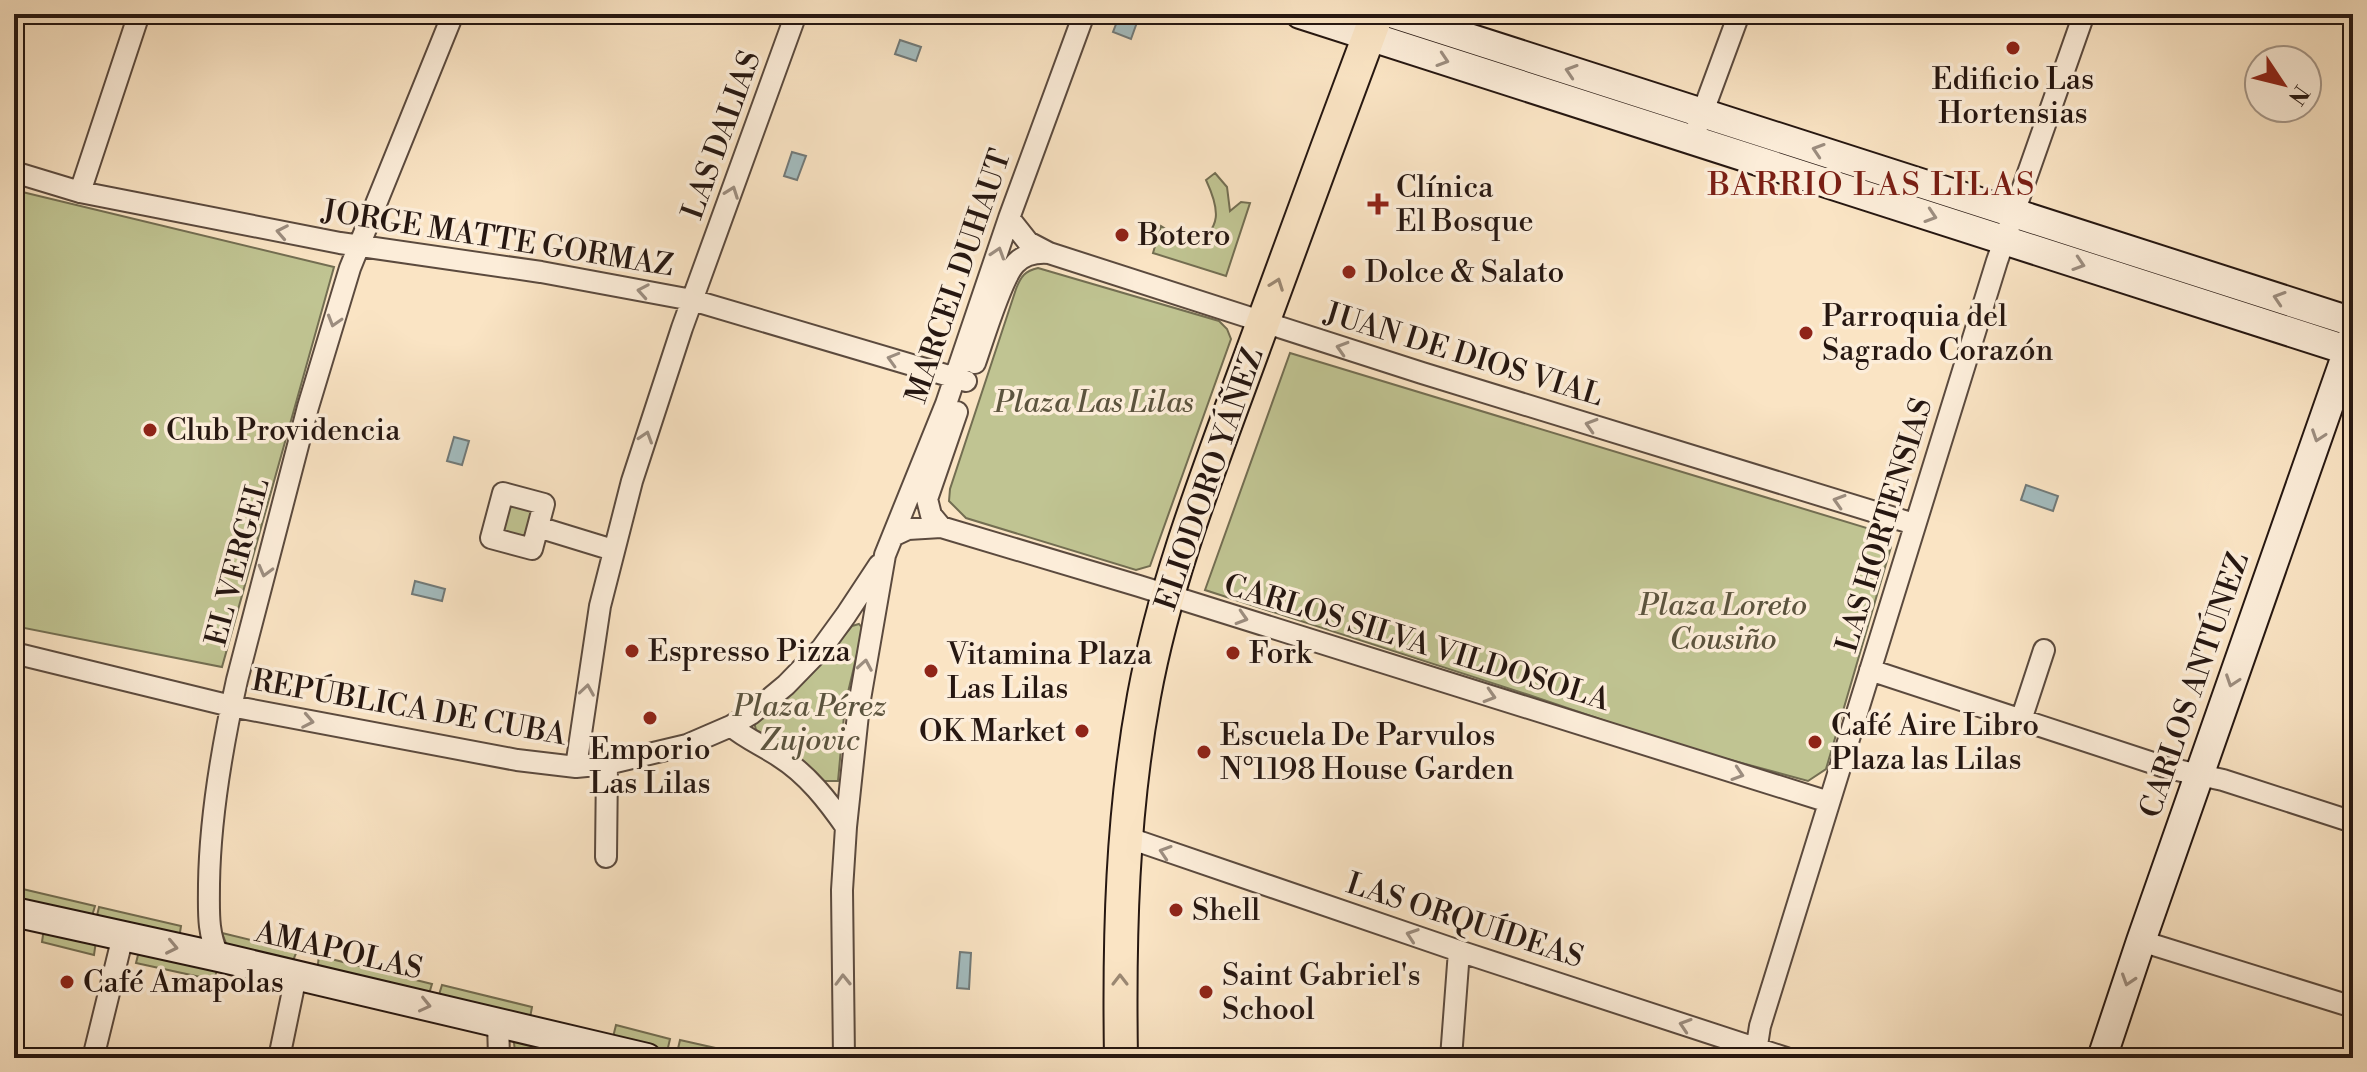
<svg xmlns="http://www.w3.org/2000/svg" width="2367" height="1072" font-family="'Libre Bodoni',serif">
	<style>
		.green { fill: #c0c492; stroke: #736e52; stroke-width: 2 }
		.water { fill: #a3bcbf; stroke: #717a79; stroke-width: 2 }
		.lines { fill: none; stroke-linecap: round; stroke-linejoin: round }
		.street-casing { stroke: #5b4a3e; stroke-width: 24 }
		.secondary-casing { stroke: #261711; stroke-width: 32 }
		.primary-casing { stroke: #261711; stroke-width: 36 }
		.street { stroke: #fcedd9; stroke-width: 20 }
		.secondary { stroke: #fcedd9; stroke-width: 28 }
		.primary { stroke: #fae4c4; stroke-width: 32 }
		.oneway { stroke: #9c8d7f }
		.oneway2 { stroke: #9b8873 }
		.poi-dot { fill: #8f2418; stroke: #fcedd9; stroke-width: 3 }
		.labels { text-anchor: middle; stroke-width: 7; stroke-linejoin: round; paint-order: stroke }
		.poi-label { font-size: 30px; fill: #261711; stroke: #fcedd9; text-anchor: start }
		.street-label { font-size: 30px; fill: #261711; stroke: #fcedd9 }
		.park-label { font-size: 30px; font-style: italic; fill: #5c543e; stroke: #fcedd9 }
		.neighbourhood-label { font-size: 32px; letter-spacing: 2px; fill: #7a1f14; stroke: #fcedd9 }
	</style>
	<rect width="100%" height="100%" fill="#fae4c4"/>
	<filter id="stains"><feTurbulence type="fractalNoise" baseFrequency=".0025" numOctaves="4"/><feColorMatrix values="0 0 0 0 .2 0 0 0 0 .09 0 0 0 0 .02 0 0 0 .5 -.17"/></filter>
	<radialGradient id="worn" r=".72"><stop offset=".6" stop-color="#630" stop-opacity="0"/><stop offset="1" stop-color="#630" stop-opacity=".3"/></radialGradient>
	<path class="green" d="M1215,173L1227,187L1230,211L1241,202L1250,203L1226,276L1153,253L1161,226L1191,245C1224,230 1219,208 1206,180Z
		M14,190L334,267L222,667L14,626Z
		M1038,268L1219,321L1227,329L1231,339L1150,566L1136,570L966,518L949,501L950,489L1016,289C1021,276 1025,271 1038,268Z
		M1290,353L1880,532L1891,547L1826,769L1808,781L1679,746L1529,695L1205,590Z
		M510,502L535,509L526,540L501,533Z
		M859,624L863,629L845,705L838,781H824C801,757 785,745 756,730L754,722C796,695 821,664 852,626Z
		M14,887L95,906L91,919L14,901Z
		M99,907L181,926L179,939L96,920Z
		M44,928L96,941L94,955L42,942Z
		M222,933L297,951L292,963L232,949L226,943Z
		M139,951L217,970L214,980L136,963Z
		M319,956L432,984L428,997L317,971Z
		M442,985L532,1007L530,1018L438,998Z
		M616,1025L670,1039L667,1052L613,1037Z
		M520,1039L599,1058H545L515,1051L514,1043Z
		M680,1040L760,1058H696L677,1053Z"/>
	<path class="water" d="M1120,14H1140L1131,39L1113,32Z
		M900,40L921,47L916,61L895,54Z
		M792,152L806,156L797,180L784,176Z
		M454,437L469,441L462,465L447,461Z
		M2026,485L2058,496L2053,511L2021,500Z
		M415,581L445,589L442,601L412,594Z
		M960,952L971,953L969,989L957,988Z"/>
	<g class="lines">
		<defs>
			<path id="street" d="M1698,125L1739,14
				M14,172L80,192L340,243L541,272L692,300L966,381
				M80,192L139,14
				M1009,218L1028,242L1049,253L1422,373L1914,524
				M975,363C983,341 1001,279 1015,264C1024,254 1036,252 1049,253
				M503,493L544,504L532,549L491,538Z
				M538,527L613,550
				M941,527L931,515L927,499L957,412
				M893,536L908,529L941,527L1139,586L1829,802
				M14,653L231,706L517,760L576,767L607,764L687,745L731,726L751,714L786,685L822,648L846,615L879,565
				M1870,670L2168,768L2223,780L2353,822
				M2021,720L2044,650
				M731,726C746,739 764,746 780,757C807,774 828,801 846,827
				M576,767L600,606L632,481L682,328L796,14
				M1126,837L1459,951L1786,1058
				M606,857L607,764
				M2141,941L2353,1007
				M219,957C207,933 209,911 209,884C210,815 222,747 237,680L308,407L350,268L453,14
				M498,1022L499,1058
				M93,1058L123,936
				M279,1058L296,976
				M844,1058L842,890L846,827L859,705L885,555L946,404L1009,218L1084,14
				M1451,1058L1459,951
				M1755,1058L1760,1026L1997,261L2084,14"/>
			<path id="secondary" d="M1300,14L2353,352
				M1394,14L2353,322
				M14,912L219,957L647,1058
				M2102,1058L2141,941L2353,336"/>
			<path id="primary" d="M1121,1058C1119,936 1122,816 1144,696C1165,582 1207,475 1247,366C1290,249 1333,131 1377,14"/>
		</defs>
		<use href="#street" class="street-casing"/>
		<use href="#secondary" class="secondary-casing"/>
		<use href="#primary" class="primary-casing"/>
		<use href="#street" class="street"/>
		<use href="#secondary" class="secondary"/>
		<use href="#primary" class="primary"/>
	</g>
	<defs><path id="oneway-chevron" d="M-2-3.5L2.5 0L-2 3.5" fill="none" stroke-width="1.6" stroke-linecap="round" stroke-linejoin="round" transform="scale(2)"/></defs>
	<g class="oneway">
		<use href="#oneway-chevron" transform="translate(1443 60) rotate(18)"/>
		<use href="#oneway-chevron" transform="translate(1571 71) rotate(-162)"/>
		<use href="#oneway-chevron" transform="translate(1818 150) rotate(-162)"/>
		<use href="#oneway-chevron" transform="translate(732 192) rotate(-70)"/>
		<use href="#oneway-chevron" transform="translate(1931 216) rotate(18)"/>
		<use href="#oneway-chevron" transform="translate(282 232) rotate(-169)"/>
		<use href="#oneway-chevron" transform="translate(998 253) rotate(-72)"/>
		<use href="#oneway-chevron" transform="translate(2079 264) rotate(18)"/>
		<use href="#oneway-chevron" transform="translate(643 291) rotate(-170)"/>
		<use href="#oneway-chevron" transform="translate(2279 298) rotate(-162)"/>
		<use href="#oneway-chevron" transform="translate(334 321) rotate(107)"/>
		<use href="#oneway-chevron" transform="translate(1342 348) rotate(-163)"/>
		<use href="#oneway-chevron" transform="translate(893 359) rotate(-164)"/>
		<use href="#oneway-chevron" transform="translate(1591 425) rotate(-163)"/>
		<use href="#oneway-chevron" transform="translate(2318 436) rotate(109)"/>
		<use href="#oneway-chevron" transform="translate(646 437) rotate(-72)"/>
		<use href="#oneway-chevron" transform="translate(1839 501) rotate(-163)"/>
		<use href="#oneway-chevron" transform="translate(265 571) rotate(105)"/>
		<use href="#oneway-chevron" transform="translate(1242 618) rotate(17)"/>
		<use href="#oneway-chevron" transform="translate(865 665) rotate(-80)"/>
		<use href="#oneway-chevron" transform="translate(2232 681) rotate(109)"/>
		<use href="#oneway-chevron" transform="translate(587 690) rotate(-81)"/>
		<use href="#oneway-chevron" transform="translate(1490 696) rotate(17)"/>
		<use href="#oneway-chevron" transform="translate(308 721) rotate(11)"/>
		<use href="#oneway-chevron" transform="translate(1738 774) rotate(18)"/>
		<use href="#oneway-chevron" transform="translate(1165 852) rotate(-162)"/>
		<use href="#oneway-chevron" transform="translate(1412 935) rotate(-161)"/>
		<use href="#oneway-chevron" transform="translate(172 947) rotate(12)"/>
		<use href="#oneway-chevron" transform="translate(843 980) rotate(-91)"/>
		<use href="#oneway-chevron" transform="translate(2128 980) rotate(108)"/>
		<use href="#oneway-chevron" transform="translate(425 1005) rotate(13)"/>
		<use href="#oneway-chevron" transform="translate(1685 1025) rotate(-162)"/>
	</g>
	<g class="oneway2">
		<use href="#oneway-chevron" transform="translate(1277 284) rotate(-70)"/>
		<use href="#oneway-chevron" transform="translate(1120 980) rotate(-90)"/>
	</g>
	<g class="poi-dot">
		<circle cx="2013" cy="48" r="8"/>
		<path d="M1374 192h8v8h8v8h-8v8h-8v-8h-8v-8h8z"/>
		<circle cx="1122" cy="235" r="8"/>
		<circle cx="1349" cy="272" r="8"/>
		<circle cx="1806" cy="333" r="8"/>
		<circle cx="150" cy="430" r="8"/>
		<circle cx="632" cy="651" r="8"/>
		<circle cx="1233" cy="653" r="8"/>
		<circle cx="931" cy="671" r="8"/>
		<circle cx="650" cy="718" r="8"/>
		<circle cx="1082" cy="731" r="8"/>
		<circle cx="1815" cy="742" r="8"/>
		<circle cx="1204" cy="752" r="8"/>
		<circle cx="1176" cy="910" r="8"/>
		<circle cx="67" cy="982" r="8"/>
		<circle cx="1206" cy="992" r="8"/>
	</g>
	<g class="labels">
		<g class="poi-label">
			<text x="2013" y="89" text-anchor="middle">Edificio Las<tspan x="2013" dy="34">Hortensias</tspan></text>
			<text x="1396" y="197">Clínica<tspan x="1396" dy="34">El Bosque</tspan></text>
			<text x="1138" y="245">Botero</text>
			<text x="1365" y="282">Dolce &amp; Salato</text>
			<text x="1822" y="326">Parroquia del<tspan x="1822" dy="34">Sagrado Corazón</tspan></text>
			<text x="166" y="440">Club Providencia</text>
			<text x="648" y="661">Espresso Pizza</text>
			<text x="1249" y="663">Fork</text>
			<text x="947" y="664">Vitamina Plaza<tspan x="947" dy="34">Las Lilas</tspan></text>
			<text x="1831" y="735">Café Aire Libro<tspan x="1831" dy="34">Plaza las Lilas</tspan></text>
			<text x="1066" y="741" text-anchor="end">OK Market</text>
			<text x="1220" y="745">Escuela De Parvulos<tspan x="1220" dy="34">N°1198 House Garden</tspan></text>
			<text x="650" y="759" text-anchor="middle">Emporio<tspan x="650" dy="34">Las Lilas</tspan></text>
			<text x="1192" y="920">Shell</text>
			<text x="1222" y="985">Saint Gabriel's<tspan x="1222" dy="34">School</tspan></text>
			<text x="83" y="992">Café Amapolas</text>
		</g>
		<g class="street-label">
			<text transform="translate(721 135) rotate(-70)" y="10">LAS DALIAS</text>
			<text transform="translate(498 238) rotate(9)" y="10">JORGE MATTE GORMAZ</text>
			<text transform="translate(958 276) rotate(-71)" y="10">MARCEL DUHAUT</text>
			<text transform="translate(1464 354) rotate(17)" y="10">JUAN DE DIOS VIAL</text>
			<text transform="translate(1209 479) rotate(-71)" y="10">ELIODORO YÁÑEZ</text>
			<text transform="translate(1884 525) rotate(-73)" y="10">LAS HORTENSIAS</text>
			<text transform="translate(237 562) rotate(-75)" y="10">EL VERGEL</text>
			<text transform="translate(1417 642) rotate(17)" y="10">CARLOS SILVA VILDOSOLA</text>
			<text transform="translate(2194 685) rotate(-71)" y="10">CARLOS ANTÚNEZ</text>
			<text transform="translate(409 707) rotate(10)" y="10">REPÚBLICA DE CUBA</text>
			<text transform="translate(1465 920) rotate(18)" y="10">LAS ORQUÍDEAS</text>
			<text transform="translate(339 950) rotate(13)" y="10">AMAPOLAS</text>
		</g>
		<g class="park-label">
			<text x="1094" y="412">Plaza Las Lilas</text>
			<text x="1723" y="615">Plaza Loreto<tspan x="1723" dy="34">Cousiño</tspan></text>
			<text x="810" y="716">Plaza Pérez<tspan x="810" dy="34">Zujovic</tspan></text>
		</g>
		<g class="neighbourhood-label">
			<text x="1872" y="195">BARRIO LAS LILAS</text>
		</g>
	</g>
	<rect width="2367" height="1072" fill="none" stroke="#fae4c4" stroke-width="48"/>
	<rect x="16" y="16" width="2335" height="1040" fill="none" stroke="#261711" stroke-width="4"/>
	<rect x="24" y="24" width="2319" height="1024" fill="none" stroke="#261711" stroke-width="2"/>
	<g transform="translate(2283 84) rotate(125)"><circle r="38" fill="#fcedd9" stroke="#a69789" stroke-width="2"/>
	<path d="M0-6L14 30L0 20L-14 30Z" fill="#8f2418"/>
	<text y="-12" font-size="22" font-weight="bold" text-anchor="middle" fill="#261711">N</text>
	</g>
	<rect width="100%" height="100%" filter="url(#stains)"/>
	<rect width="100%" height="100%" fill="url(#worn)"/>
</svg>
